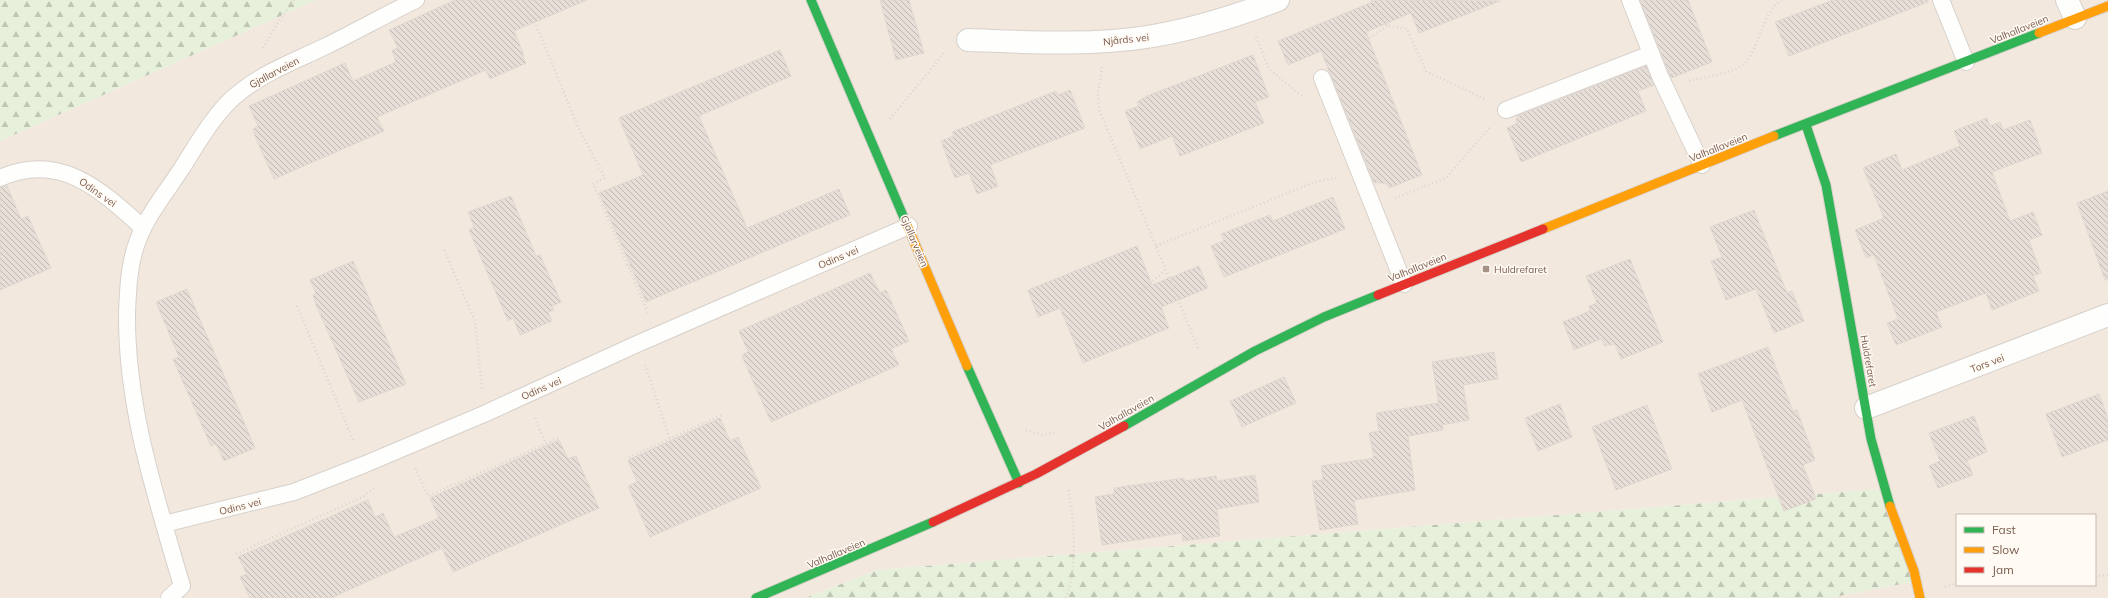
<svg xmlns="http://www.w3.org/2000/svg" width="2108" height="598" font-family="Mulish,sans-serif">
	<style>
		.residential { fill: #f2e8de; fill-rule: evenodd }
		.forest { fill: url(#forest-firs) }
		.building { fill: url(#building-back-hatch); stroke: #e2d8d2 }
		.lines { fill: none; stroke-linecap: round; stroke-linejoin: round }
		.lane-casing { stroke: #d7d1cb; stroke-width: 18 }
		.street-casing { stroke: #d7d1cb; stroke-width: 24 }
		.fast-casing { stroke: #d9d2cb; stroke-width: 11 }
		.slow-casing { stroke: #d9d2cb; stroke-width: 11 }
		.jam-casing { stroke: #d9d2cb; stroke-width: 11 }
		.path { stroke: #dcd5d0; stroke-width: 2.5; stroke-dasharray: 1 3; stroke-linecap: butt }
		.lane { stroke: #fefefd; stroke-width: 16 }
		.street { stroke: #fefefd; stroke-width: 22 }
		.fast { stroke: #30b455; stroke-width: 9 }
		.slow { stroke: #ff9f0a; stroke-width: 9 }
		.jam { stroke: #e5322d; stroke-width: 9 }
		.poi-dot { fill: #a69286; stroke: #fffaf3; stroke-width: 1.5 }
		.labels { text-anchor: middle; stroke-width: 3; stroke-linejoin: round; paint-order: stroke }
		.street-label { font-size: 10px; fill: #7a5c4d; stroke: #fffaf3 }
		.poi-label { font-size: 10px; fill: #7a5c4d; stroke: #fffaf3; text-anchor: start }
	</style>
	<defs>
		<pattern id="forest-firs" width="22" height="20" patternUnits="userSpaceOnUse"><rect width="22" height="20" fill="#e7f0db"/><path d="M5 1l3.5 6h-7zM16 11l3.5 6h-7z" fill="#c0c6b4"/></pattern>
		<pattern id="building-back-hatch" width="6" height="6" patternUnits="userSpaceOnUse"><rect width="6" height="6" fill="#e6ded7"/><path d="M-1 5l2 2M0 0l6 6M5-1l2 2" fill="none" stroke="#bfb7b1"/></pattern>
	</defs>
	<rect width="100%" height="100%" fill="#f9f5f0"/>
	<path class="residential" d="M316,0H2108V598H1829L1912,582L1891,488L877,570L805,598H0V141ZM1957,515H2095V585H1957Z"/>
	<path class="forest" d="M0,0H316L0,141Z
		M1892,488L1912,582L1829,598H805L877,570Z"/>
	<path class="building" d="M455,0H587L514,31L524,55H522L526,63L490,79L486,70L377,117L384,131L274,179L255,136L253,129L258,126L249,106L345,63L353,81L396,62L392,50L398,48L389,30Z
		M880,0H909L924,53L896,60Z
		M1377,0L1500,1L1419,33L1411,13L1366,32L1422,175L1389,188L1387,184L1374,182L1321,51L1288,65L1278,41Z
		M1640,0H1688L1712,62L1671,78Z
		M1833,0H1927L1928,2L1789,56L1775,22Z
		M780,50L791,76L699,116L747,228L839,189L850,215L646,302L599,193L643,175L619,118Z
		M1253,55L1269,97L1255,102L1264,123L1180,156L1172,136L1140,149L1125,111L1139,106L1137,102L1147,96Z
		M1646,66L1654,85L1638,91L1646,111L1521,162L1507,128L1516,124L1517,116Z
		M1070,90L1085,128L990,165L998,186L977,194L969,173L955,178L941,141L954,136L952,132L1056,91L1058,95Z
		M1987,118L1990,126L2000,122L2003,130L2030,120L2042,153L1992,172L2010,221L2033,212L2042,235L2029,240L2041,273L2033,276L2039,291L1992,310L1986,293L1936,312L1942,327L1896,345L1887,323L1898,319L1874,255L1866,258L1855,230L1884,218L1863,168L1896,154L1902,170L1960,146L1954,131Z
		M7,186L21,219L28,216L51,268L0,290V187Z
		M2108,191V280H2105L2077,203Z
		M511,196L536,256L540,255L561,302L552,306L554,310L548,312L552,321L520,335L513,318L508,321L469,230L474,227L468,212Z
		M1333,197L1345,229L1224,277L1211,246L1224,241L1221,234L1270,215L1273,221Z
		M1754,210L1787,293L1792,291L1804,321L1774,333L1756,289L1726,300L1711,261L1722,257L1710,227Z
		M1137,246L1152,285L1199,266L1208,288L1161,307L1169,328L1083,363L1060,308L1038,317L1028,290Z
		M1630,259L1663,342L1621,359L1615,344L1605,346L1601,339L1574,350L1563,322L1590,311L1589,306L1597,303L1586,276Z
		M353,261L406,384L359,402L316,305L313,295L316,294L310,280Z
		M870,273L880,293L886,290L909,341L891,349L899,365L771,422L744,361L742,355L748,352L739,331Z
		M187,289L255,448L224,461L216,444L211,446L173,359L179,357L156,302Z
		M1768,347L1793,411L1797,410L1815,460L1803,465L1816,499L1784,511L1742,400L1712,412L1698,374Z
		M1494,352L1498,379L1463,385L1469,420L1442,425L1443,430L1408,436L1415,490L1354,500L1358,524L1320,530L1312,481L1323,480L1321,466L1374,458L1369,433L1379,431L1376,413L1438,403L1440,412L1432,362Z
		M1284,377L1296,403L1242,427L1230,401Z
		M2099,394L2108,418V440L2062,457L2046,414Z
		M1560,404L1572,437L1538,451L1525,418Z
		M1647,405L1672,469L1616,490L1592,427Z
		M1974,416L1987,452L1967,460L1973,475L1938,488L1929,466L1940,461L1929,433Z
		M720,418L730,441L738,437L761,488L650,537L628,486L637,482L628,460Z
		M559,440L568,459L576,456L599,508L453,572L442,548L331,598H250L240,577L247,574L238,557L368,500L375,517L383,513L394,537L439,518L430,498Z
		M1255,475L1259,502L1217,509L1220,536L1183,541L1182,533L1102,545L1095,497L1114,494V488L1184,478V481L1216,476L1217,481Z"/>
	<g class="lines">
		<defs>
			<path id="lane" d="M1630,0L1660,76L1702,165
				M1941,0L1966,62
				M1322,78L1404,284
				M1506,110L1651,54
				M0,178C60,151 101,190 143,228
				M164,524L294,492L363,465L484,414L637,344L909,226
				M169,598L182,586C156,497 126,407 127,313C128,288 129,263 138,240C148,214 167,191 182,168C197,144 217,109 240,92C265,72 295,61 324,47C355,32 385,15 416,0"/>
			<path id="street" d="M2067,0L2075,18
				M968,40C1028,42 1088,46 1147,37C1192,30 1236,16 1278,0
				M1866,408L2108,315"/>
			<path id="fast" d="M811,0L907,225
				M1806,125L1826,185L1871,439L1890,506
				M1774,136L2039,33
				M967,366L1019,483
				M1124,426L1255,351L1324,317L1378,295
				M756,598L933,522"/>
			<path id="slow" d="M2039,33L2108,6
				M907,225L967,366
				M1543,229L1774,136
				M1890,506L1914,571L1920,598"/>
			<path id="jam" d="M1378,295L1543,229
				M933,522L1036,474L1124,426"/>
		</defs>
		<use href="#lane" class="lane-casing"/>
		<use href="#street" class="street-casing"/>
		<use href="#fast" class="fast-casing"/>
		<use href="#slow" class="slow-casing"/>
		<use href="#jam" class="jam-casing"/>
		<path class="path" d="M524,0L540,34L577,125L605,178L593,184L648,313
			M1372,0L1387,26L1407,29L1426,71L1486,100
			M1256,37L1269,69L1304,98
			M263,48L279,21L294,0
			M1337,61L1387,26
			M1102,67L1098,93L1099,109L1199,350
			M1689,81C1704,77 1731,74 1742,65C1760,52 1759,17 1781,0
			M890,119L945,52
			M1395,198L1446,178L1490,127
			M1156,246L1315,182L1337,178
			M444,250L475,321L482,389
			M627,265L637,261
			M1141,292L1165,270
			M297,306L354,442
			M645,365L670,439
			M535,418L546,444
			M1026,430L1042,435L1055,432
			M629,457L722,415
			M415,468L428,496L561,437
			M236,554L363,497L376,486
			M2095,576L2108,575
			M1945,587L1957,583
			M1066,598C1078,568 1074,519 1068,487"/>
		<use href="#lane" class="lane"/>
		<use href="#street" class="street"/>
		<use href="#fast" class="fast"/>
		<use href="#slow" class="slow"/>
		<use href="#jam" class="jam"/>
	</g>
	<rect class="poi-dot" x="1482" y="265" width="8" height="8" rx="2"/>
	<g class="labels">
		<g class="street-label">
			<text transform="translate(2019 29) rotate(-22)" y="4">Valhallaveien</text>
			<text transform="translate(1126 39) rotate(-6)" y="4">Njårds vei</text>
			<text transform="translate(274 72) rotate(-28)" y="4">Gjallarveien</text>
			<text transform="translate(1718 147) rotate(-22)" y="4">Valhallaveien</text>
			<text transform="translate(98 192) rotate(35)" y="4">Odins vei</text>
			<text transform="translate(915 241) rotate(67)" y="4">Gjallarveien</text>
			<text transform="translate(838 257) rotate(-23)" y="4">Odins vei</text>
			<text transform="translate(1417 267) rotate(-22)" y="4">Valhallaveien</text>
			<text transform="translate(1869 361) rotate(80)" y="4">Huldrefaret</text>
			<text transform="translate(1987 363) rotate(-21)" y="4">Tors vei</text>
			<text transform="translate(541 388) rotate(-24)" y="4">Odins vei</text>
			<text transform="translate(1126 412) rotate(-30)" y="4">Valhallaveien</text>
			<text transform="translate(240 506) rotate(-14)" y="4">Odins vei</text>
			<text transform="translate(836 553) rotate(-23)" y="4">Valhallaveien</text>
		</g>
		<g class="poi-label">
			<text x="1494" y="273">Huldrefaret</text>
		</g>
	</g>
	<rect x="1956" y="514" width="140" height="72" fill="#fffaf3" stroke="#cabbb1"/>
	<rect x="1964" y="527" width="20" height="6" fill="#30b455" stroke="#cabbb1"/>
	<text x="1992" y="534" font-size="12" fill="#7a5c4d">Fast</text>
	<rect x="1964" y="547" width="20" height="6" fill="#ff9f0a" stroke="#cabbb1"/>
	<text x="1992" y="554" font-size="12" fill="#7a5c4d">Slow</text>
	<rect x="1964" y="567" width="20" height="6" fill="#e5322d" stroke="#cabbb1"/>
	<text x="1992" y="574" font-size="12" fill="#7a5c4d">Jam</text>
</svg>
